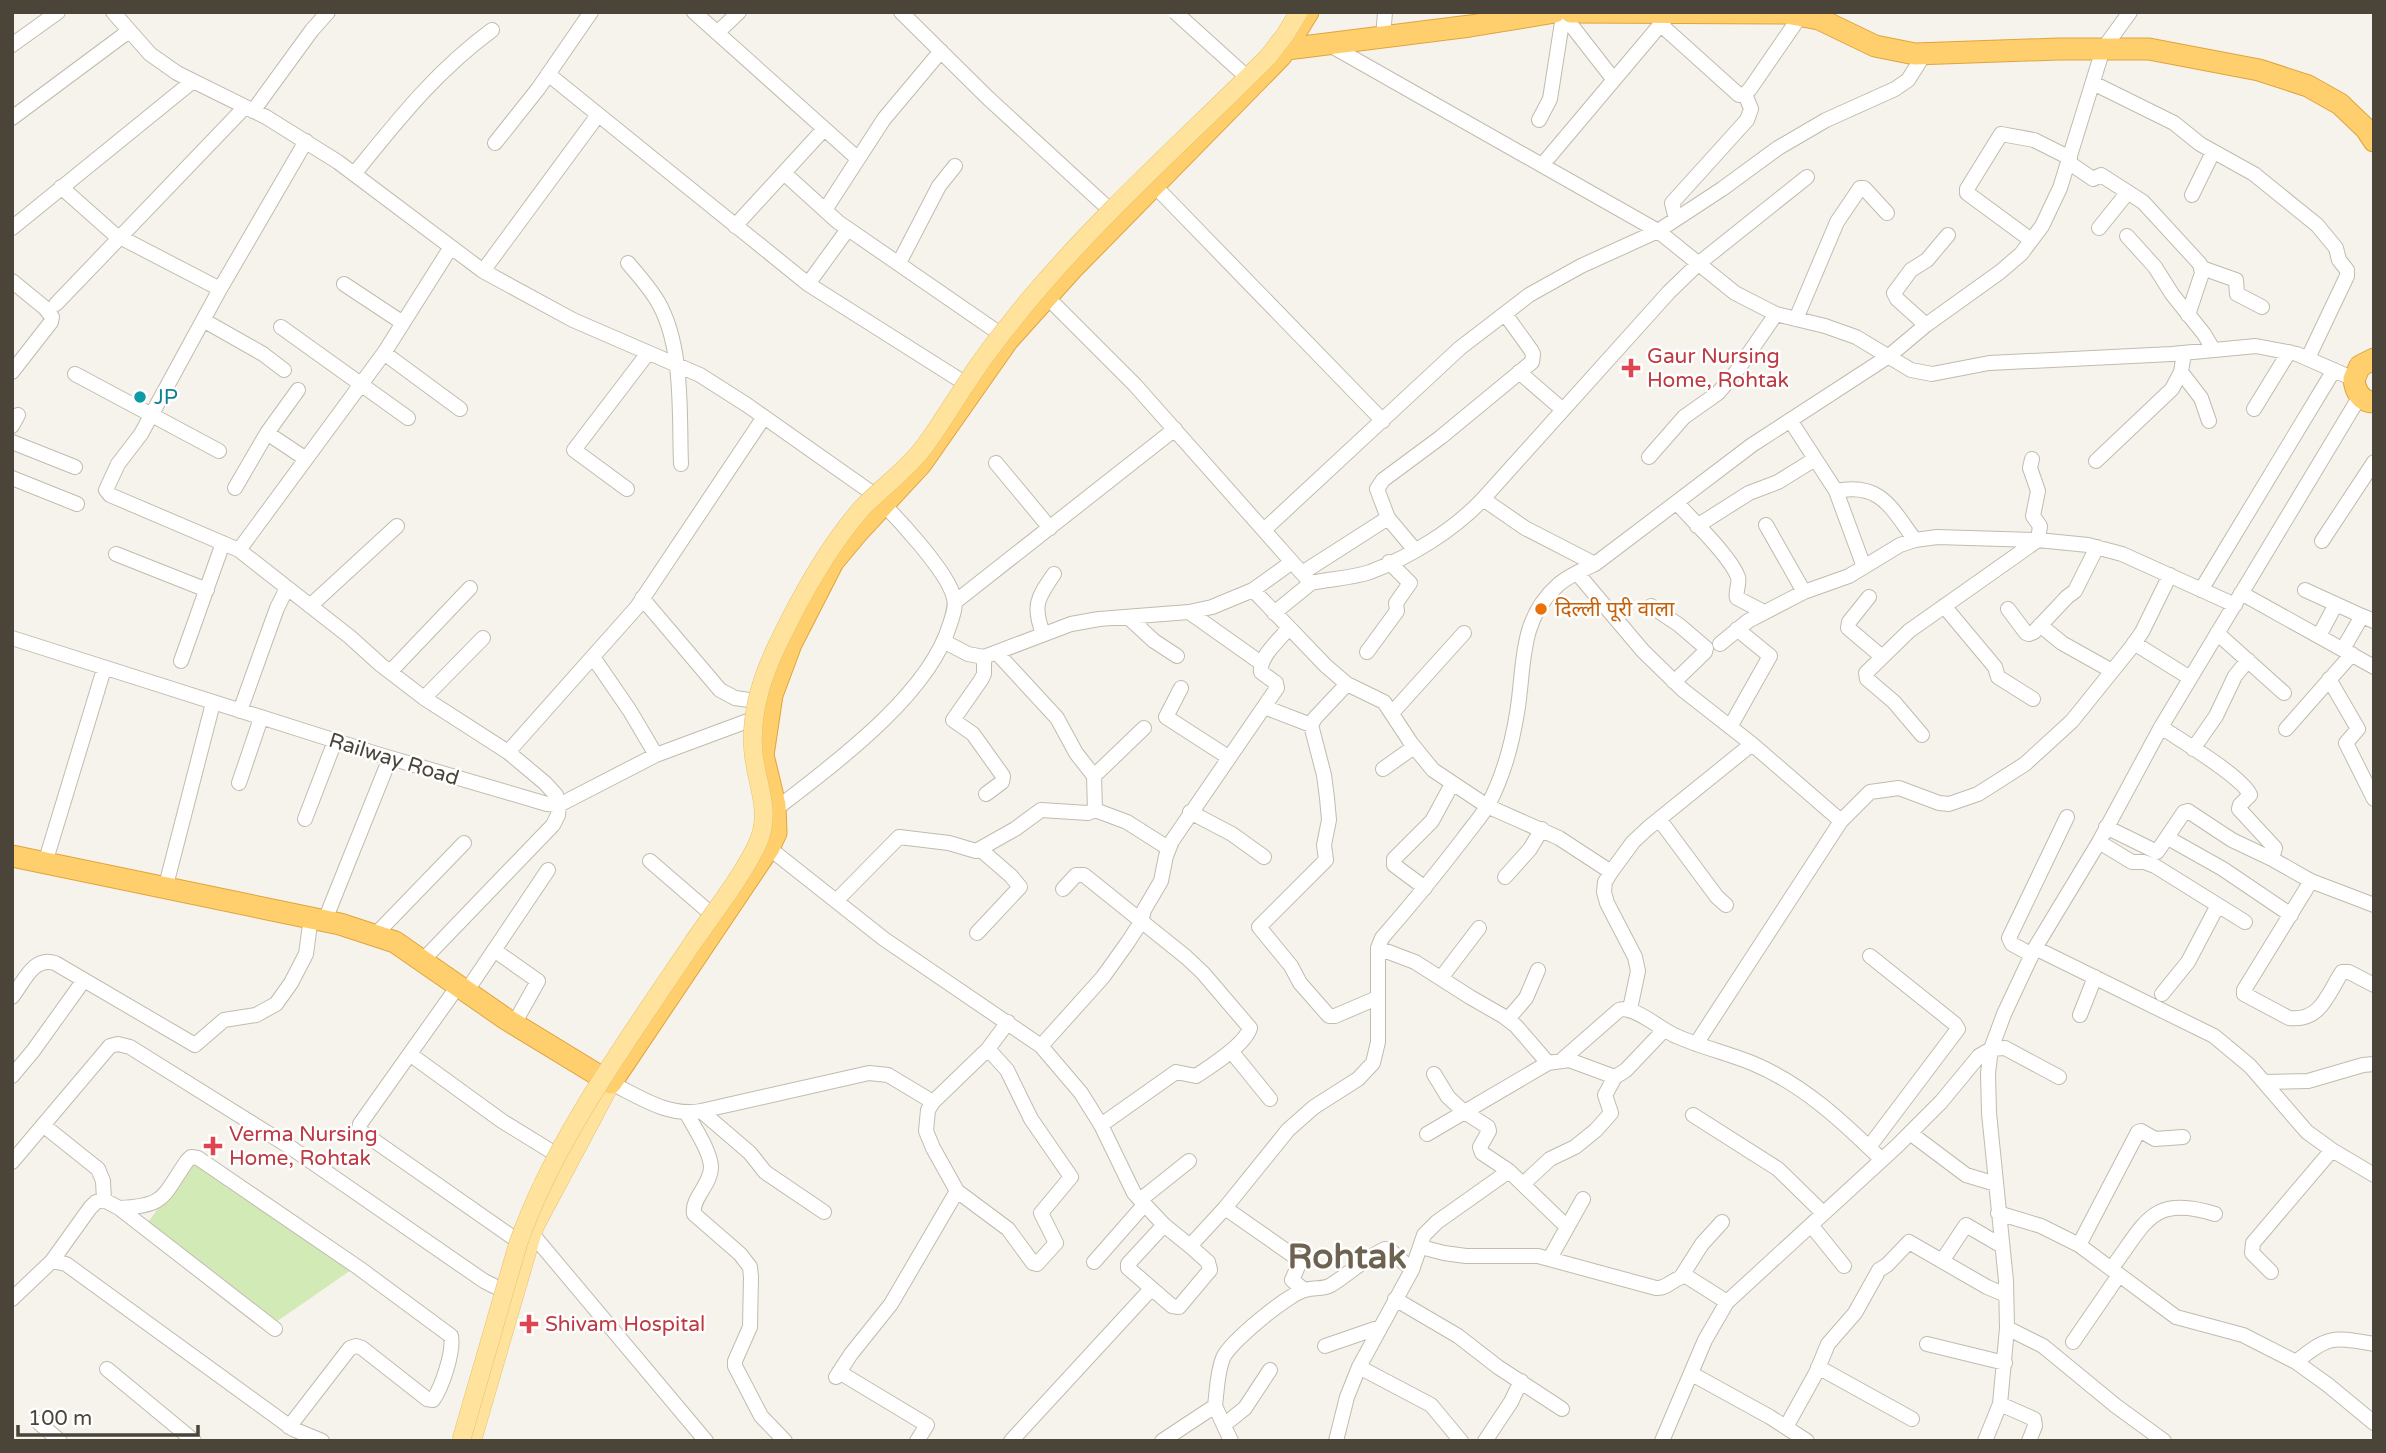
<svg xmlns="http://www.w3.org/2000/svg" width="2386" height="1453" font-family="'Varela Round','Noto Sans Devanagari',sans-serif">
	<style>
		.green { fill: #d2eab5 }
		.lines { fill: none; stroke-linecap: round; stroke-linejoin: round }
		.minor-casing { stroke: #c2bbae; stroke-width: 16 }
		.major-casing { stroke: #e6c16a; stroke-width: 19 }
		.highway-casing { stroke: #e0a43c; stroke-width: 23 }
		.minor { stroke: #fff; stroke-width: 14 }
		.major { stroke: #ffe39c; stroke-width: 18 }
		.highway { stroke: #ffcf6e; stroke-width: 21 }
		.minor-bridge-casing { stroke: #c2bbae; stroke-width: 16; stroke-linecap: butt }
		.major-bridge-casing { stroke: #e6c16a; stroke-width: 19; stroke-linecap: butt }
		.minor-bridge { stroke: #fff; stroke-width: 14 }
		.major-bridge { stroke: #ffe39c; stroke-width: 18 }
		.health-dot { fill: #e0444e; stroke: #fff; stroke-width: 2.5 }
		.culture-dot { fill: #0f9aa8; stroke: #fff; stroke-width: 2.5 }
		.food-dot { fill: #e8710a; stroke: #fff; stroke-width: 2.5 }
		.labels { text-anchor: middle; stroke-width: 5; stroke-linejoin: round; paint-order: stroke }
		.health-label { font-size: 21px; fill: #be3a42; stroke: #fff; text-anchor: start }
		.culture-label { font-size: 21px; fill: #0d838f; stroke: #fff; text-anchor: start }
		.food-label { font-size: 21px; fill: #c56008; stroke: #fff; text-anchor: start }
		.street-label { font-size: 21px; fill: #4b4439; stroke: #fff }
		.town-label { font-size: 35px; font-weight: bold; fill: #6e6250; stroke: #fff }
	</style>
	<rect width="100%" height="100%" fill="#f6f3ec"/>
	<path class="green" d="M193,1161L351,1270L276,1322L143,1229Z"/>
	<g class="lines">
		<defs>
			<path id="minor" d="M113,12L150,54L177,73L266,117L338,162L483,271L573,320L700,375L747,405L872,493C893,513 948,571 954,598C956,607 953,615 950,624C929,696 830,767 772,812
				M694,12L857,158
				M901,12L988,98L1110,210
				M1561,12L1614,80
				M1660,24L1739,95L1745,94L1750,89L1803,12
				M717,33L739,12
				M1383,37L1385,12
				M1328,44L1658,231L1735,293L1776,314L1825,326L1856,337L1911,370L1932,374L1989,363L2172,354L2256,346L2297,354L2354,379
				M12,45L58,12
				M548,74L808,284L963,382
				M2093,83L2174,123L2200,144L2254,174L2317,225L2336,248L2339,260L2347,270V276L2308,358
				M253,111L312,30L328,12
				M12,118L129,31
				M1539,120L1550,99L1563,16
				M306,141L220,289L141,434L118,464L106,490L110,495L239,550L350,637L381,665L424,698L508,752L545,783L556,795L559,805L558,815L553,825L422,961
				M495,143L538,89L591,12
				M2068,162L2093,179L2101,175L2143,202L2200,264L2202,273L2188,315
				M1543,164L1666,18
				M784,173L838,222L996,331
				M354,174C398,120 435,72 492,30
				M1150,181L1383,421
				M61,187L114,234L220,289
				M2192,195L2213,152
				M825,210L884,119L941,51
				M1676,219L1672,203L1747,120L1751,109L1745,94
				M735,226L824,129
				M12,228L193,81
				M2099,228L2128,192
				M2127,236L2155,267L2172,294L2204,334L2213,349
				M2031,240L1967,193V189L2001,134L2034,140L2070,158
				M628,263C639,276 650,288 658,302C684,347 679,415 681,464
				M899,263L939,186L955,166
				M2202,268L2236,280L2237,294L2262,307
				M483,271L598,115
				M12,281L45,308L52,317L51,322L12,372
				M344,284L403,323
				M808,284L848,229
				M1041,291L1135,385L1292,562
				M56,304L245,107
				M1796,319L1837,222L1860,188H1864L1887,213
				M203,320L263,354L284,370
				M1926,325L1897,299L1894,293L1911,270L1927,260L1948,235
				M281,327L408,418
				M384,353L460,409
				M1519,372L1563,410
				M2181,372L2201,398L2209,421
				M75,374L219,451
				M2254,409L2289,352
				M1790,420L1836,491C1881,482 1891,508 1915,540
				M12,426L18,415
				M267,433L306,459
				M12,442L75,467
				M1649,457L1684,417L1718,393L1736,372L1776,314
				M2096,461L2172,389L2181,372L2184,353
				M996,463L1050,528
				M12,478L77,504
				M235,488L267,433L298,390
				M627,489L574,450L648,353
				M1836,491L1864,567
				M1483,499L1525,528L1595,564
				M1677,503C1693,521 1730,556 1738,577C1740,584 1735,591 1737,598L1764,612
				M1766,525L1804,592
				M1697,526L1749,493L1778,482L1815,459
				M1264,530L1460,348L1529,295L1581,266L1658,231L1722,189L1778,148L1826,120L1895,89L1908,80L1925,53
				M2322,541L2374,462
				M1414,549L1388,518L1377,489L1383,480L1441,437L1532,362L1533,354L1531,350L1505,314
				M239,550L384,353L451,247
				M116,554L207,590
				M1302,573L1388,518
				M1577,573L1643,651L1683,690L1752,744L1841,821
				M1253,590L1326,666L1347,684L1384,702L1411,743L1433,770L1487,806L1559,838L1611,872
				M2201,590L2334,370
				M2305,590L2362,616
				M2241,593L2374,667
				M1869,597L1849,622L1848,628L1881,656
				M642,598L720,690L735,698L756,701
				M955,602L1175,429
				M310,606L397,526
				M1651,606L1679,625L1706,648L1705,652L1674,682
				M1944,606L1995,667L1998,677L2033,699
				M2008,609L2026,633L2029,634L2034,632L2067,597L2075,591L2097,547
				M1189,612L1261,663
				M1274,613L1311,583
				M1128,617L1154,641L1177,656
				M2040,625L2062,643L2112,671
				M1043,633C1032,606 1038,597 1054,574
				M2217,633L2284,693
				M2319,636L2336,604
				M12,638L377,754L547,804L559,805L656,755L761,716
				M945,642L968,654L984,657L1071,624L1099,619L1189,612L1212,607L1253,590L1292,562L1311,583C1330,579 1352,578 1370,572C1410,557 1454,530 1483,499L1669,292L1698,264L1807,177
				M2134,643L2190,678
				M1720,644L1748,621L1804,592L1849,576L1900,545L1915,540L1937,537L2038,540L2088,545L2122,554L2235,605
				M2343,649L2362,616L2374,621
				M1367,652L1397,611L1396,603L1410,583L1389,562
				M997,653L1057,718L1076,753L1094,776L1095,810
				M593,657L630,711L656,755
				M984,657V674L981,680L953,720L973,734L1003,776L1002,782L986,794
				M181,661L223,543
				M390,672L470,588
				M2329,679L2358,729L2346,743L2374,799
				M1347,684L1315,718L1311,725L1324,775L1327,798L1329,820L1324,845L1326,860L1259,927L1291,966L1300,983L1329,1016H1335L1377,998
				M1181,688L1166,717L1228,757
				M424,698L483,638
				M1264,707L1311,725
				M240,711L277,608L287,588
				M1392,713L1464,633
				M1730,727L1770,656L1737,629
				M2161,727C2180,740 2243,777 2250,795L2240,805L2239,809L2275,848L2272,859L2311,881L2374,905
				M2286,729L2352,654
				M1922,735L1894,702L1867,679L1866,673L1909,631L2038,540L2040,526L2033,516L2038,491L2030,468L2032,459
				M2193,749L2216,716L2235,676L2248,660
				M508,752L637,607L764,417
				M1383,769L1414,747
				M1094,776L1144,728
				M239,783L261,718
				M1190,812L1232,834L1264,857
				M305,819L335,741
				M1659,819L1717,897L1726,905
				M2106,827L2157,852L2184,812L2188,811L2232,840L2272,859
				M2168,838L2223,869L2291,915
				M2099,842L2132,862H2144L2155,866L2245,922
				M769,848L884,939L1041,1046L1081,1093L1101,1125L1134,1193L1164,1225
				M650,861L709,912
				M45,863L104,669
				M1505,877L1530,849L1542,829
				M2311,881L2244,990V994L2289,1018C2321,1022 2328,993 2342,972H2349L2374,985
				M1425,888L1394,865V859L1432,821L1452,784
				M165,889L213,703
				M1063,889L1076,875H1084L1186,957L1203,973L1250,1028C1245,1045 1211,1066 1196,1076L1176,1072L1101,1125
				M836,901L899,837L949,843L976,851L1015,829L1041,810L1088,813L1095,810L1127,822L1168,848
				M325,920L390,758
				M977,933L1020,887L1011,876L981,850
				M375,935L464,843
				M1378,948L1415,962L1470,997L1503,1016L1516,1026L1548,1063L1569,1060L1615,1077L1626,1070L1664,1030
				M2035,948L2214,1036L2250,1066L2307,1132L2332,1150L2374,1175
				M494,950L538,981L514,1024
				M2032,955L2012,944L2009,938L2067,817
				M1441,978L1479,928
				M458,986L360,1124L359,1130L515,1239
				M466,992L548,870
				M2162,994L2188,962L2218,905
				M12,997C24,982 33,956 55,963L195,1045L224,1020L256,1015L276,1004L291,983L306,954L311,917
				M1630,1009L1638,971L1635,957L1607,903L1604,892L1605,882L1611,872L1633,842L1648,828L1752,744
				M2080,1015L2095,977
				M1508,1019L1526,998L1538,970
				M1696,1044L1841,821L1870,792L1899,788L1939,803L1949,804L1978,794L2025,764L2072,721L2130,649L2142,632L2170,575
				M1041,1046L1103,977L1128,942L1141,922L1144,910L1161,881L1166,856L1172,841L1277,688L1276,683L1261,672C1259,657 1279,640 1289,628
				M988,1049L1007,1070L1031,1119L1071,1177L1041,1213L1056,1243L1037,1264L1033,1263L1008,1229L957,1191L933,1148L926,1131L928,1110L933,1102L988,1049L1008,1022
				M1231,1051L1270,1099
				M411,1055L502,1121L554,1153
				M1563,1059L1619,1010C1634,1005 1661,1030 1676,1036C1701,1047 1727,1053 1752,1063C1803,1084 1843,1122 1881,1159
				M1434,1074L1448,1097L1463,1111L1488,1127L1489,1131L1480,1147L1482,1153L1509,1171L1567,1227
				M12,1076L33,1051L84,980
				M2264,1082L2308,1081L2363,1065L2374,1064
				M611,1083C640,1097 668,1117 701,1111L869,1073L888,1075L933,1102
				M701,1111L750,1153L765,1172L824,1212
				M687,1114C695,1129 709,1149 711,1166C712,1184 691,1198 694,1214L740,1254L750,1267L751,1277L750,1327L735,1361V1366L761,1416L785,1441
				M1693,1115L1778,1169L1823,1213
				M43,1125L98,1169L103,1181L104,1200
				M1910,1133L1966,1175L1996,1184
				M1427,1134L1548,1063
				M1869,1147L1958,1029L1955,1024L1870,956
				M12,1162L110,1046L118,1044L130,1047L290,1147L484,1281L502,1290
				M1523,1184L1550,1159L1575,1147L1596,1130L1611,1113L1605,1095L1615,1077
				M1140,1200L1189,1161
				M119,1208C166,1206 162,1197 187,1161L191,1157L198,1158L359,1268L451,1336C454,1352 442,1387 433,1400L427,1399L362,1348L356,1346L350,1348L289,1427
				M1225,1208L1298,1259L1299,1264L1292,1280L1304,1290
				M1998,1213L2041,1226L2079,1245L2176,1317L2243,1335L2296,1362L2328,1385L2374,1423
				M1811,1225L1844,1266
				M528,1229L706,1441
				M2079,1245L2138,1132L2141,1131L2155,1139L2183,1137
				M1190,1246L1208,1262L1210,1270L1179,1307L1172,1306L1128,1268V1264L1164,1225L1190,1246L1225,1208L1288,1130L1314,1107L1358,1079L1373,1063L1378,1042V948L1382,938C1410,906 1437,873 1463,839C1471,828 1481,817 1488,805C1503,777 1512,744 1517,713C1525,667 1518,620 1558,585C1568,576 1582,570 1595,564L1752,445L1889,356L1926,325L2000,272L2021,254L2042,226L2060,188L2103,49L2130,12
				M1421,1247L1444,1253L1466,1256H1538L1656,1288C1668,1289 1674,1277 1686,1276L1727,1302
				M1550,1258L1583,1199
				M52,1261L90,1208L96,1202L104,1200L119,1208L275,1329
				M1942,1261L1966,1225L2002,1246
				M1094,1262L1144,1205
				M2111,1269C2146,1223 2151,1194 2215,1214
				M2271,1272L2252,1253L2253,1243L2332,1150
				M1681,1277L1702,1244L1722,1222
				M12,1299L52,1261L66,1264L293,1429L322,1441
				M1395,1299L1458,1336L1498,1367L1562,1409
				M2007,1328L2043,1346L2116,1406L2164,1441
				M2073,1342L2119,1275
				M1927,1344L2005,1363
				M1325,1346L1380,1327
				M2296,1362C2329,1335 2333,1337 2374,1344
				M1359,1367L1431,1405L1461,1441
				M1818,1367L1912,1419
				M107,1369L194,1441
				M839,1372L927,1425L917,1441
				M1692,1374L1770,1417L1807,1441
				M836,1377L851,1354L891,1304L957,1191
				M2000,1404L2034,1419L2035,1426L2029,1441
				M1215,1406L1231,1441
				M39,1423L60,1441
				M1224,1425L1245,1408L1270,1370
				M1786,1427L1816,1373L1828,1344L1855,1313L1879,1270L1887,1265L1909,1242L1987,1287L2006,1295
				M1011,1441L1151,1289
				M1162,1441L1215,1406C1217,1390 1217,1373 1223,1358C1230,1342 1288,1294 1305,1290C1315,1287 1322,1290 1331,1285C1349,1274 1365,1258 1385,1249L1391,1251L1412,1270
				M1336,1441L1347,1397L1359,1367L1412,1270L1424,1235L1437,1222L1509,1171
				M1485,1441L1511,1402L1521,1381
				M1662,1441L1705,1340L1727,1302L1897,1146L1941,1102L1979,1056L1991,1049L2005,1048L2059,1077
				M1985,1441L2000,1404L2007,1328L2006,1281L1989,1113L1988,1073L1991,1049L2004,1014L2035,948L2099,842L2161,727L2360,396"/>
			<path id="major" d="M472,1441L534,1228L611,1083"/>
			<path id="highway" d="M1571,12L1786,13L1819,19L1875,46L1915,54L2058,49H2149L2259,70L2308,86L2340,104L2366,129L2374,141
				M1279,50L1470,26L1555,12
				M2374,359L2360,366L2354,379C2355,391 2361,402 2374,402
				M12,856L340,924L395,942L506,1019L611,1083L769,848L776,833L775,805L763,755L772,695L791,644L833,562L858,532L921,464L1008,340L1072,269L1281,56L1308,12"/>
		</defs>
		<use href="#minor" class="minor-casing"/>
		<use href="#major" class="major-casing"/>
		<use href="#highway" class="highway-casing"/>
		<use href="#minor" class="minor"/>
		<use href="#major" class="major"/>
		<use href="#highway" class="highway"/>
		<defs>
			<path id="minor-bridge" d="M1175,12L1248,78"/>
			<path id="major-bridge" d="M461,1441L518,1244C555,1138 630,1037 692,944C714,912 739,881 756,847C774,811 755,784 753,748C751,715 761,680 775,650C798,601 826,549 862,508C882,487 906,471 924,447C940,426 953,403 968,381C986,352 1008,326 1029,300C1102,213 1188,137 1268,57L1285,35L1299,12"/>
		</defs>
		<use href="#minor-bridge" class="minor-bridge-casing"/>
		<use href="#major-bridge" class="major-bridge-casing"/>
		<use href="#minor-bridge" class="minor-bridge"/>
		<use href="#major-bridge" class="major-bridge"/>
	</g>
	<g class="health-dot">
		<path d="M1627.5 357.5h7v7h7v7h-7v7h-7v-7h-7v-7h7z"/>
		<path d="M209.5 1135.5h7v7h7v7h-7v7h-7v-7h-7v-7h7z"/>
		<path d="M525.5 1313.5h7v7h7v7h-7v7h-7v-7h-7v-7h7z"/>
	</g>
	<circle class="culture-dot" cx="140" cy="397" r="7"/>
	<circle class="food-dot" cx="1541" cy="609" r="7"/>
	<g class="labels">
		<g class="health-label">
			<text x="1647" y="363">Gaur Nursing<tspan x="1647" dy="24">Home, Rohtak</tspan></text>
			<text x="229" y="1141">Verma Nursing<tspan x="229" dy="24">Home, Rohtak</tspan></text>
			<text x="545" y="1331">Shivam Hospital</text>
		</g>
		<g class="culture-label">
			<text x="154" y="404">JP</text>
		</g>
		<g class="food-label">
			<text x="1555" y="616">दिल्ली पूरी वाला</text>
		</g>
		<g class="street-label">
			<text transform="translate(394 759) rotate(17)" y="7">Railway Road</text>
		</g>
		<g class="town-label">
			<text x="1347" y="1268">Rohtak</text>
		</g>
	</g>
	<rect width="2386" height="1453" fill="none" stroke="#4b4439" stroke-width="28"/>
	<path d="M18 1425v10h180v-10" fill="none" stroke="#4b4439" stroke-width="3.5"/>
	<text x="28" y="1425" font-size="21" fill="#4b4439" stroke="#ffffff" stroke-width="5" paint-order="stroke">100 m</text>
</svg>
